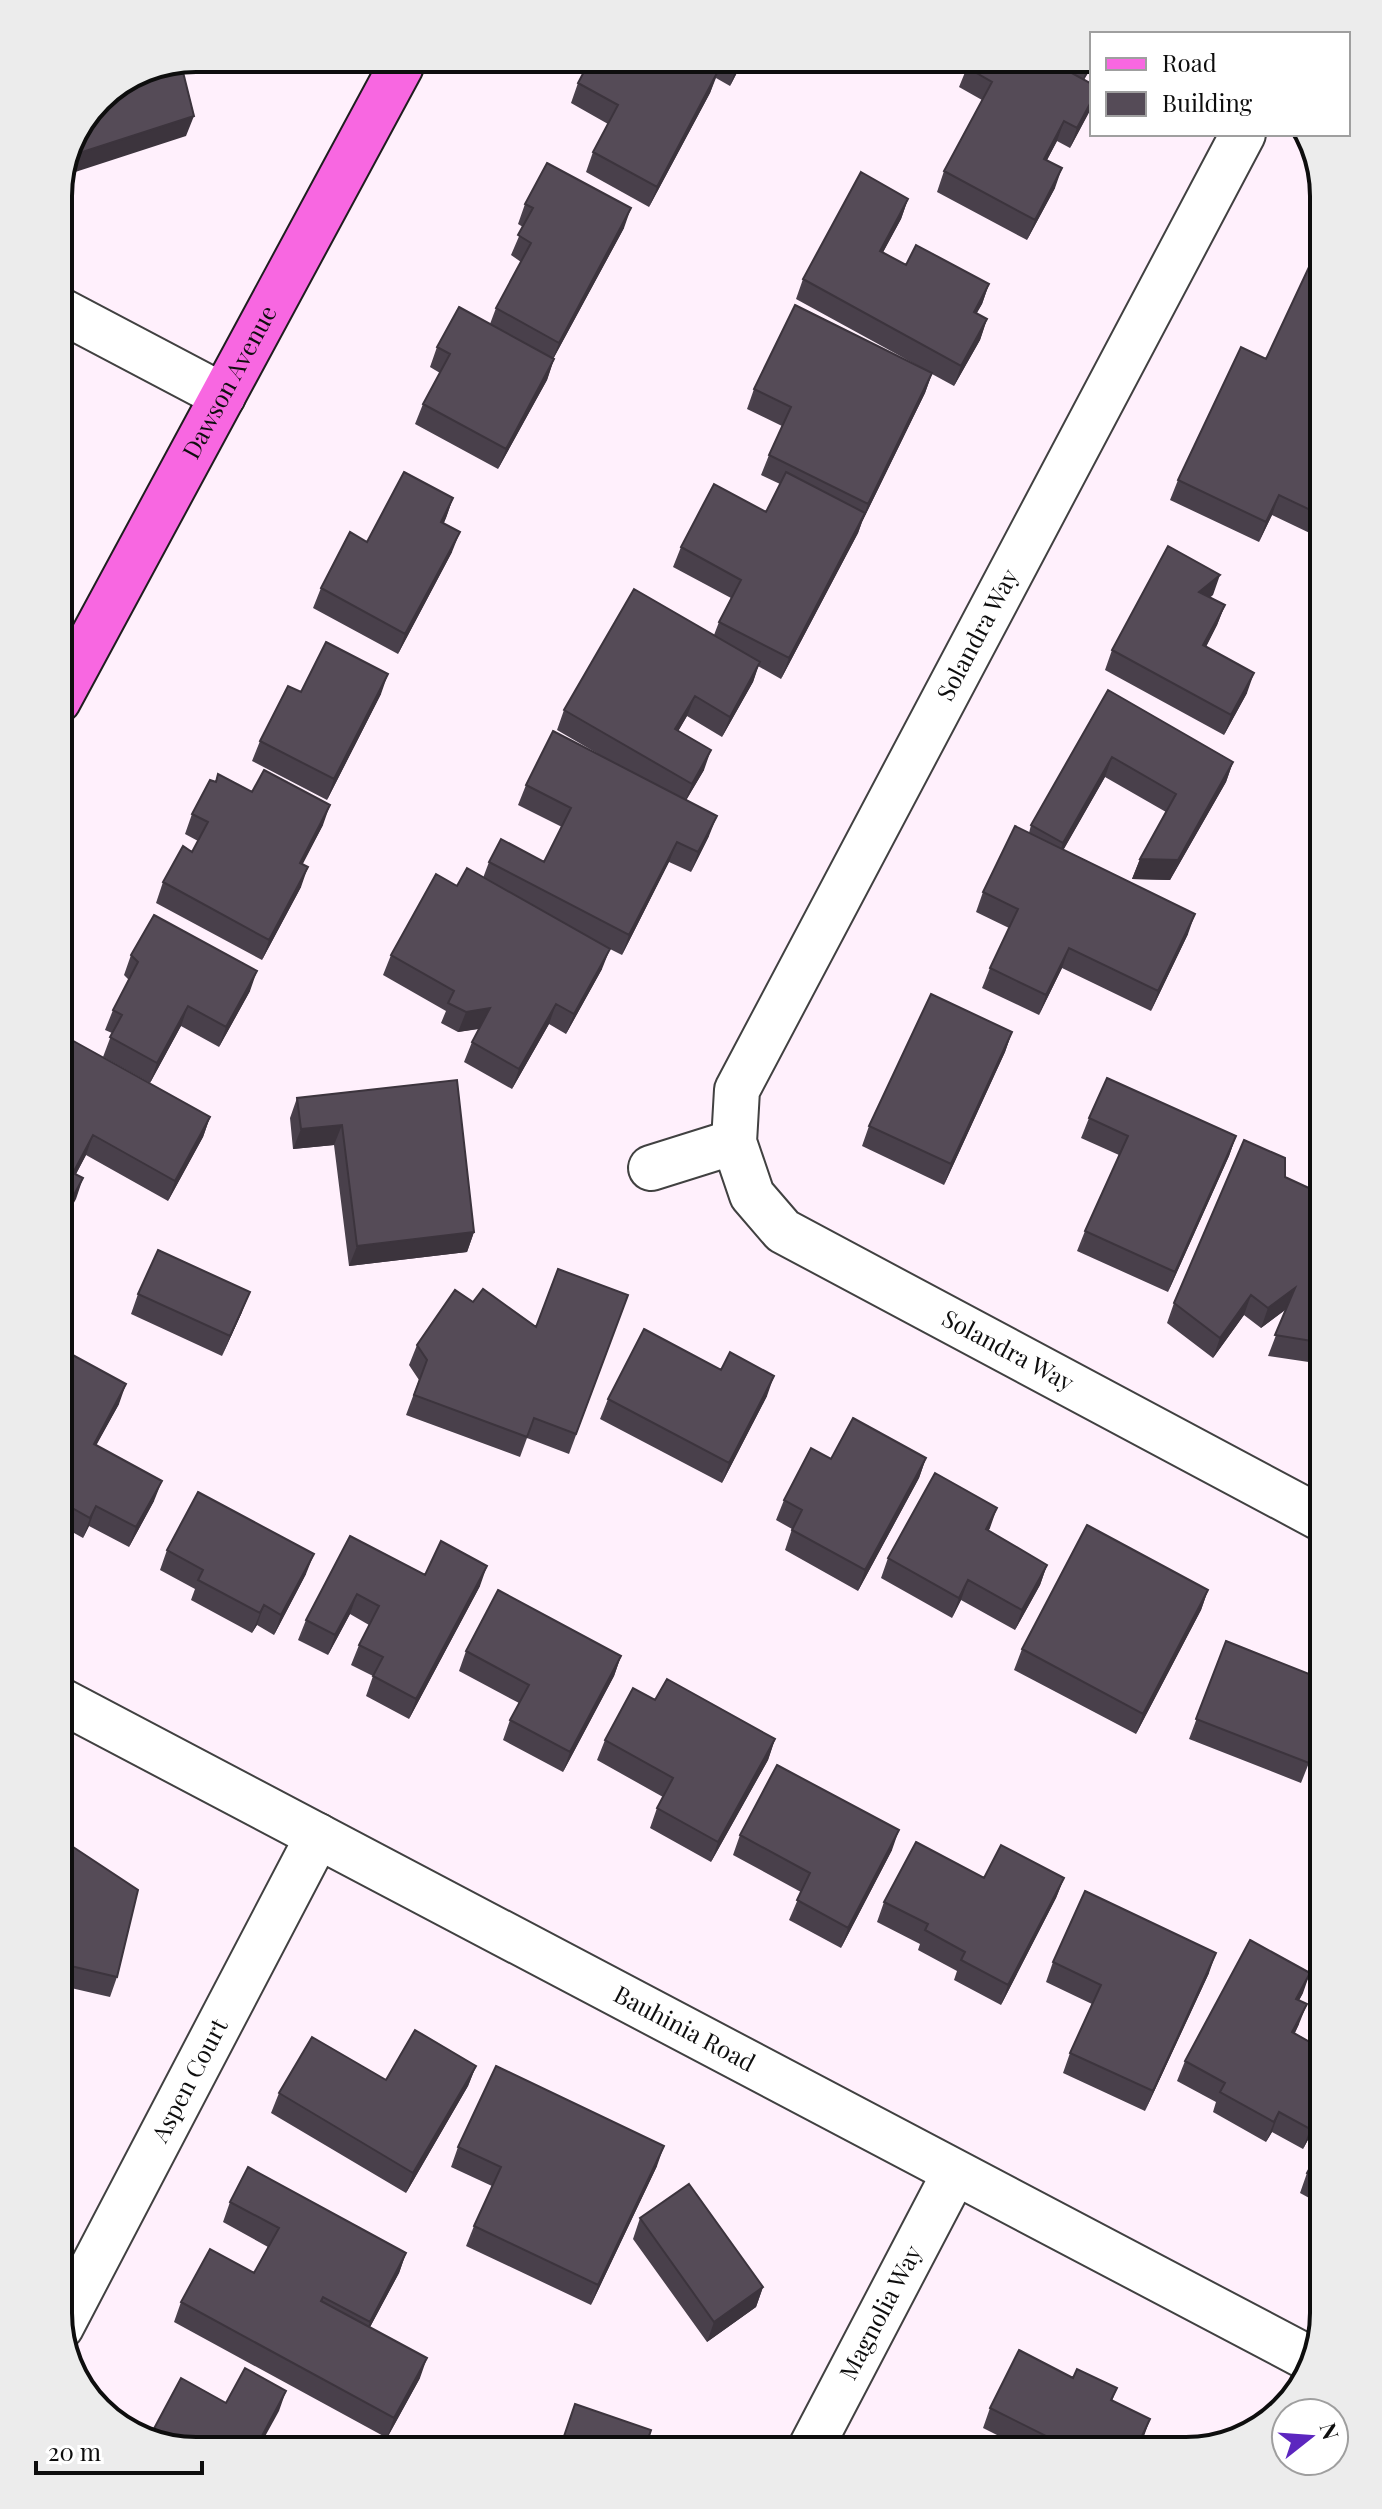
<svg xmlns="http://www.w3.org/2000/svg" width="1382" height="2509" font-family="'Playfair Display',serif">
	<style>
		.lines { fill: none; stroke-linecap: round; stroke-linejoin: round }
		.minor-casing { stroke: #414141; stroke-width: 48 }
		.major-casing { stroke: #1f1f1f; stroke-width: 48 }
		.minor { stroke: #fff; stroke-width: 44 }
		.major { stroke: #f867e1; stroke-width: 44 }
		.wall { fill: #49404b }
		.shaded-wall { fill: #3c343d }
		.building { fill: #554b57; stroke: #3c343d; stroke-width: 2 }
		.labels { text-anchor: middle; stroke-width: 8; stroke-linejoin: round; paint-order: stroke }
		.street-label { font-size: 24px; fill: #0e0e0e; stroke: #fff }
		.rim { fill: none; stroke: #0e0e0e; stroke-width: 4 }
	</style>
	<rect width="100%" height="100%" fill="#fff0fc"/>
	<g class="lines">
		<defs>
			<g id="minor">
				<path id="s1" d="M1243,134L737,1090L734,1142L752,1195L783,1231L1324,1520"/>
				<path d="M58,309L223,396"/>
				<path d="M651,1168L734,1142"/>
				<path id="s2" d="M58,1699L1310,2359"/>
				<path id="s3" d="M61,2327L318,1836"/>
				<path id="s4" d="M809,2451L954,2174"/>
			</g>
			<g id="major">
				<path id="s5" d="M58,701L401,66"/>
			</g>
		</defs>
		<use href="#minor" class="minor-casing"/>
		<use href="#major" class="major-casing"/>
		<use href="#minor" class="minor"/>
		<use href="#major" class="major"/>
	</g>
	<path class="wall" d="M1092,59V68H1091L1084,79L1092,84V106L1070,148L1057,141L1047,160L1055,188L1027,240L937,192L944,171L982,100L959,87L970,60Z
		M742,63L730,86L716,78L710,93L649,207L586,172L593,152L608,124L571,103L578,83L588,64Z
		M908,199L901,219L883,252L906,265L989,284L982,304L976,314L987,319L980,340L954,386L932,374L925,393L862,522L858,533L781,679L758,666L753,682L722,737L687,716L678,731L704,770L686,800L709,836L691,872L669,862L622,955L598,943L602,969L566,1034L549,1024L512,1089L464,1062L472,1042L479,1029L458,1032L441,1023L446,1011L383,975L391,955L457,886L483,878L489,862H544L562,827L518,805L526,785L612,762L557,730L564,710L714,635L719,622L731,598L673,567L681,547L766,512L780,484L761,475L769,455L782,426L747,409L754,389L922,368L796,299L803,279Z
		M525,204L624,228L553,359H554L547,380L498,469L415,424L423,404L440,373L430,367L437,347L490,324L496,308L521,262L511,255L523,227L518,224Z
		M1324,235V529L1316,536L1272,515L1259,542L1170,500L1178,480L1266,359Z
		M453,498L444,523L452,552L398,654L313,608L321,588L367,542Z
		M1213,595L1210,597L1225,605L1217,625L1206,647L1247,693L1224,735L1105,670L1112,650Z
		M1108,690L1233,762L1226,782L1170,880L1132,879L1140,859L1166,812L1105,777L1063,850L1188,934L1151,1011L1062,968L1039,1015L982,988L990,968L1009,928L976,912L983,892L1029,833L1031,825Z
		M301,692L381,694L327,800L252,761L260,741Z
		M215,782L252,792L323,825L302,864L301,887L262,960L156,903L163,882L192,852L198,841L185,834L192,814Z
		M131,955L250,991L219,1047L181,1026L150,1083L103,1057L112,1033L105,1030L113,1010L129,980L124,975Z
		M1012,1032L1005,1052L944,1185L862,1146L869,1126Z
		M58,1057L210,1117L203,1137L168,1201L86,1155L76,1174V1199Z
		M457,1080L474,1232L467,1252L349,1266L334,1145L293,1149L290,1118L297,1098Z
		M1089,1118L1236,1136L1229,1156L1168,1292L1077,1251L1085,1231L1119,1155L1081,1138Z
		M1285,1177L1324,1195V1360L1322,1364L1268,1356L1286,1309L1261,1328L1244,1315L1213,1358L1167,1323L1174,1303Z
		M138,1294L242,1312L222,1356L131,1314Z
		M628,1295L569,1454L527,1438L520,1457L406,1415L419,1380L409,1365L417,1345L473,1302L536,1327Z
		M58,1347L119,1404L96,1445L154,1501L129,1547L89,1526L83,1538L58,1524Z
		M721,1370L767,1396L722,1483L600,1419L608,1399Z
		M926,1458L919,1478L858,1591L785,1550L792,1529L776,1520L784,1500L831,1459Z
		M990,1528L988,1531L1047,1565L1040,1585L1015,1630L961,1600L952,1618L881,1578L888,1558Z
		M350,1536L425,1575L480,1586L409,1719L366,1696L373,1676L351,1665L359,1645L369,1625L350,1614L328,1655L298,1640L306,1620Z
		M167,1550L306,1574L274,1635L257,1625L252,1633L191,1600L195,1589L160,1570Z
		M1208,1590L1201,1610L1136,1734L1014,1670L1022,1649Z
		M1226,1641L1324,1725L1301,1783L1189,1739Z
		M466,1651L621,1656L614,1676L563,1772L503,1740L510,1720L519,1703L459,1671Z
		M655,1700L775,1739L768,1760L711,1862L650,1828L657,1808L663,1797L597,1760L605,1740Z
		M740,1835L892,1850L841,1948L789,1920L801,1892L733,1855Z
		M58,1837L117,1977L110,1997L58,1985Z
		M984,1878H1064L1056,1898L1001,2005L954,1980L957,1971L918,1950L920,1944L877,1922L884,1902Z
		M1053,1962L1209,1973L1145,2111L1063,2073L1070,2053L1092,2004L1046,1982Z
		M1303,1993L1299,2000V2024L1295,2033L1324,2050V2110L1303,2149L1272,2132L1266,2142L1213,2112L1216,2102L1177,2081L1185,2061Z
		M476,2066L468,2086L406,2193L271,2113L279,2093L386,2080Z
		M1324,2142V2206L1300,2193L1307,2173Z
		M458,2147L657,2166L591,2305L466,2246L474,2226L492,2186L451,2167Z
		M230,2202L406,2253L399,2273L370,2327L420,2378L387,2438L174,2322L181,2302L254,2273L268,2247L223,2222Z
		M640,2218L763,2287L756,2307L707,2342L633,2239Z
		M1073,2378L1117,2388L1112,2401L1150,2419L1137,2451H1029L983,2428L990,2408Z"/>
	<path class="shaded-wall" d="M1092,59L1091,68L1081,85L1088,65Z
		M738,63H742L730,86L737,65Z
		M717,73L710,93L649,207L657,187Z
		M1092,100V107L1070,148L1077,128Z
		M194,116L186,136L63,176L73,155Z
		M1064,121L1057,141L1037,179L1044,159Z
		M1062,168L1055,188L1027,240L1035,220Z
		M908,199L901,219L873,271L880,251Z
		M631,208L624,228L551,363L559,343Z
		M989,284L982,304L966,332L974,312Z
		M987,319L980,340L954,386L961,366Z
		M554,359L547,380L498,469L506,449Z
		M932,373L925,393L862,522L858,533L781,679L789,658L864,515L868,504Z
		M1279,495L1272,515L1259,542L1266,522Z
		M453,498L446,518L434,542L441,522Z
		M1323,516H1324V529L1316,536Z
		M460,532L452,552L398,654L405,634Z
		M1220,575L1213,595L1192,612L1199,592Z
		M1225,605L1217,625L1196,666L1203,645Z
		M760,662L753,682L722,737L730,717Z
		M1254,673L1247,693L1224,735L1231,715Z
		M388,674L381,694L327,800L334,779Z
		M695,696L687,716L668,749L675,729Z
		M711,750L704,770L684,804L692,784Z
		M1112,757L1105,777L1056,863L1063,843Z
		M1233,762L1226,782L1170,880L1132,879L1140,859Z
		M330,805L323,825L293,883L300,863Z
		M717,816L709,836L691,872L698,852Z
		M677,842L669,862L622,955L629,935Z
		M308,867L301,887L262,960L269,940Z
		M1195,914L1188,934L1151,1011L1158,991Z
		M1069,948L1062,968L1039,1015L1046,995Z
		M610,949L602,969L566,1034L574,1014Z
		M257,971L250,991L219,1047L226,1027Z
		M556,1004L549,1024L512,1089L519,1069Z
		M188,1006L181,1026L150,1083L157,1063Z
		M490,1008L483,1028L458,1032L466,1012Z
		M1012,1032L1005,1052L944,1185L951,1164Z
		M210,1117L203,1137L168,1201L175,1181Z
		M342,1125L334,1145L293,1149L301,1129Z
		M93,1135L86,1155L66,1193L73,1173Z
		M1236,1136L1229,1156L1168,1292L1175,1272Z
		M83,1178L76,1199L58,1232V1225Z
		M474,1232L467,1252L349,1266L357,1246Z
		M1295,1288L1288,1308L1261,1328L1268,1308Z
		M250,1292L242,1312L222,1356L230,1336Z
		M1251,1295L1244,1315L1213,1358L1220,1338Z
		M774,1376L767,1396L722,1483L729,1463Z
		M126,1384L119,1404L86,1464L94,1444Z
		M926,1458L919,1478L858,1591L865,1570Z
		M162,1481L154,1501L129,1547L136,1527Z
		M96,1506L89,1526L83,1538L90,1518Z
		M997,1508L990,1528L978,1550L986,1529Z
		M314,1554L306,1574L274,1635L281,1615Z
		M1047,1565L1040,1585L1015,1630L1022,1610Z
		M487,1566L480,1586L409,1719L416,1699Z
		M968,1580L961,1600L952,1618L959,1598Z
		M1208,1590L1201,1610L1136,1734L1143,1714Z
		M357,1594L350,1614L328,1655L335,1635Z
		M264,1605L257,1625L252,1633L260,1613Z
		M621,1656L614,1676L563,1772L570,1752Z
		M775,1739L768,1760L711,1862L718,1842Z
		M899,1830L892,1850L841,1948L848,1928Z
		M1064,1878L1056,1898L1001,2005L1008,1985Z
		M1216,1953L1209,1973L1145,2111L1153,2091Z
		M1310,1973L1303,1993L1289,2019L1296,1999Z
		M1307,2004L1299,2024L1285,2052L1292,2032Z
		M476,2066L468,2086L406,2193L413,2173Z
		M1324,2104V2110L1303,2149L1310,2129Z
		M1279,2112L1272,2132L1266,2142L1274,2122Z
		M664,2146L657,2166L591,2305L598,2285Z
		M406,2253L399,2273L362,2342L370,2322Z
		M763,2287L756,2307L707,2342L714,2322Z
		M427,2358L420,2378L387,2438L394,2418Z
		M286,2391L279,2411L257,2451H254Z
		M1150,2419L1143,2439L1137,2451H1135Z"/>
	<path class="building" d="M1078,59H1092L1088,65Z
		M970,60H1048L1092,84V100L1077,128L1064,121L1044,159L1062,168L1035,220L944,171L992,82L966,67Z
		M698,63L717,73L657,187L593,152L618,105L578,83L588,64Z
		M144,68H182L194,116L73,155L99,98Z
		M547,163L631,208L559,343L496,308L531,243L518,235L533,208L525,204Z
		M861,172L908,199L880,251L906,265L916,245L989,284L974,312L987,319L961,366L803,279Z
		M1324,235V516H1323L1279,495L1266,522L1178,480L1241,347L1266,359Z
		M795,305L932,373L868,504L769,455L791,407L754,389Z
		M459,307L554,359L506,449L423,404L450,354L437,347Z
		M404,472L453,498L441,522L460,532L405,634L321,588L350,532L367,542Z
		M786,472L865,513L789,658L719,622L741,580L681,547L714,484L766,512Z
		M1168,546L1220,575L1199,592L1225,605L1203,645L1254,673L1231,715L1112,650Z
		M634,589L760,662L730,717L695,696L675,729L711,750L692,784L564,710Z
		M326,642L388,674L334,779L260,741L288,686L301,692Z
		M1108,690L1233,762L1178,860L1140,859L1176,794L1112,757L1063,843L1031,825Z
		M553,731L717,816L698,852L677,842L629,935L489,862L501,839L544,862L571,808L526,785Z
		M264,770L330,805L300,863L308,867L269,940L163,882L183,846L192,852L208,822L192,814L210,780L216,782L218,774L252,792Z
		M1015,826L1195,914L1158,991L1069,948L1046,995L990,968L1018,909L983,892Z
		M467,868L610,949L574,1014L556,1004L519,1069L472,1042L490,1008L466,1012L448,1003L454,991L391,955L436,874L457,886Z
		M154,915L257,971L226,1027L188,1006L157,1063L110,1037L122,1015L113,1010L138,962L131,955Z
		M931,994L1012,1032L951,1164L869,1126Z
		M68,1038L210,1117L175,1181L93,1135L73,1173L83,1178L58,1225V1057Z
		M1107,1078L1236,1136L1175,1272L1085,1231L1128,1136L1089,1118Z
		M457,1080L474,1232L357,1246L342,1125L301,1129L297,1098Z
		M1244,1140L1285,1158V1177L1324,1195V1343L1275,1335L1295,1288L1268,1308L1251,1295L1220,1338L1174,1303Z
		M158,1250L250,1292L230,1336L138,1294Z
		M558,1269L628,1295L576,1434L534,1418L527,1437L414,1395L427,1360L417,1345L455,1290L473,1302L483,1289L536,1327Z
		M644,1329L721,1370L730,1352L774,1376L729,1463L608,1399Z
		M58,1347L126,1384L94,1444L162,1481L136,1527L96,1506L90,1518L58,1500Z
		M853,1418L926,1458L865,1570L792,1530L802,1510L784,1500L811,1448L831,1459Z
		M935,1473L997,1508L986,1529L1047,1565L1022,1610L968,1580L959,1598L888,1558Z
		M198,1492L314,1554L281,1615L264,1605L260,1613L198,1580L203,1570L167,1550Z
		M1087,1525L1208,1590L1143,1714L1022,1649Z
		M350,1536L425,1575L441,1541L487,1566L416,1699L373,1676L383,1657L359,1645L379,1606L357,1594L335,1635L306,1620Z
		M498,1590L621,1656L570,1752L510,1720L529,1685L466,1651Z
		M1226,1641L1324,1680V1724L1309,1763L1196,1719Z
		M667,1679L775,1739L718,1842L657,1808L673,1778L605,1740L633,1688L655,1700Z
		M777,1765L899,1830L848,1928L797,1900L810,1873L740,1835Z
		M58,1837L138,1890L117,1977L58,1963Z
		M916,1842L984,1878L1001,1845L1064,1878L1008,1985L961,1960L965,1952L925,1930L928,1924L884,1902Z
		M1085,1891L1216,1953L1153,2091L1070,2053L1101,1985L1053,1962Z
		M1250,1940L1310,1973L1296,1999L1307,2004L1292,2032L1324,2050V2104L1310,2129L1279,2112L1274,2122L1220,2092L1225,2083L1185,2061Z
		M415,2030L476,2066L413,2173L279,2093L312,2037L386,2080Z
		M496,2066L664,2146L598,2285L474,2226L501,2167L458,2147Z
		M1324,2142V2182L1307,2173Z
		M248,2167L406,2253L370,2322L323,2297L321,2301L427,2358L394,2418L181,2302L210,2249L254,2273L279,2228L230,2202Z
		M689,2184L763,2287L714,2322L640,2218Z
		M1019,2350L1073,2378L1077,2369L1117,2388L1111,2400L1150,2419L1135,2451H1076L990,2408Z
		M245,2368L286,2391L254,2451H187L149,2438L181,2378L226,2403Z
		M575,2404L651,2430L644,2451H559Z
		M1182,2438L1201,2448L1186,2451H1176Z"/>
	<g class="labels">
		<g class="street-label">
			<text dy="8" stroke="none"><textPath href="#s5" startOffset="362">Dawson Avenue</textPath></text>
			<text transform="translate(978 635) rotate(-62)" y="8">Solandra Way</text>
			<text dy="8" stroke="none"><textPath href="#s1" startOffset="1492">Solandra Way</textPath></text>
			<text dy="8" stroke="none"><textPath href="#s2" startOffset="708">Bauhinia Road</textPath></text>
			<text dy="8" stroke="none"><textPath href="#s3" startOffset="278">Aspen Court</textPath></text>
			<text dy="8" stroke="none"><textPath href="#s4" startOffset="156">Magnolia Way</textPath></text>
		</g>
	</g>
	<path d="M0 0H1382V2509H0ZM196 72H1186A124 124 0 0 1 1310 196V2313A124 124 0 0 1 1186 2437H196A124 124 0 0 1 72 2313V196A124 124 0 0 1 196 72Z" fill="#ececec" fill-rule="evenodd"/>
	<path class="rim" d="M196 72H1186A124 124 0 0 1 1310 196V2313A124 124 0 0 1 1186 2437H196A124 124 0 0 1 72 2313V196A124 124 0 0 1 196 72Z"/>
	<rect x="1090" y="32" width="260" height="104" fill="#ffffff" stroke="#9f9f9f" stroke-width="2"/>
	<rect x="1106" y="58" width="40" height="12" fill="#f867e1" stroke="#9f9f9f" stroke-width="2"/>
	<text x="1162" y="72" font-size="24" fill="#0e0e0e">Road</text>
	<rect x="1106" y="92" width="40" height="24" fill="#554b57" stroke="#9f9f9f" stroke-width="2"/>
	<text x="1162" y="112" font-size="24" fill="#0e0e0e">Building</text>
	<g transform="translate(1310 2437) rotate(73)"><circle r="38" fill="#ffffff" stroke="#9f9f9f" stroke-width="2"/>
	<path d="M0-6L14 30L0 20L-14 30Z" fill="#5c26bf"/>
	<text y="-12" font-size="22" font-weight="bold" text-anchor="middle" fill="#0e0e0e">N</text>
	</g>
	<path d="M36 2461v12h166v-12" fill="none" stroke="#0e0e0e" stroke-width="4"/>
	<text x="48" y="2461" font-size="24" fill="#0e0e0e" stroke="#ffffff" stroke-width="6" paint-order="stroke">20 m</text>
</svg>
